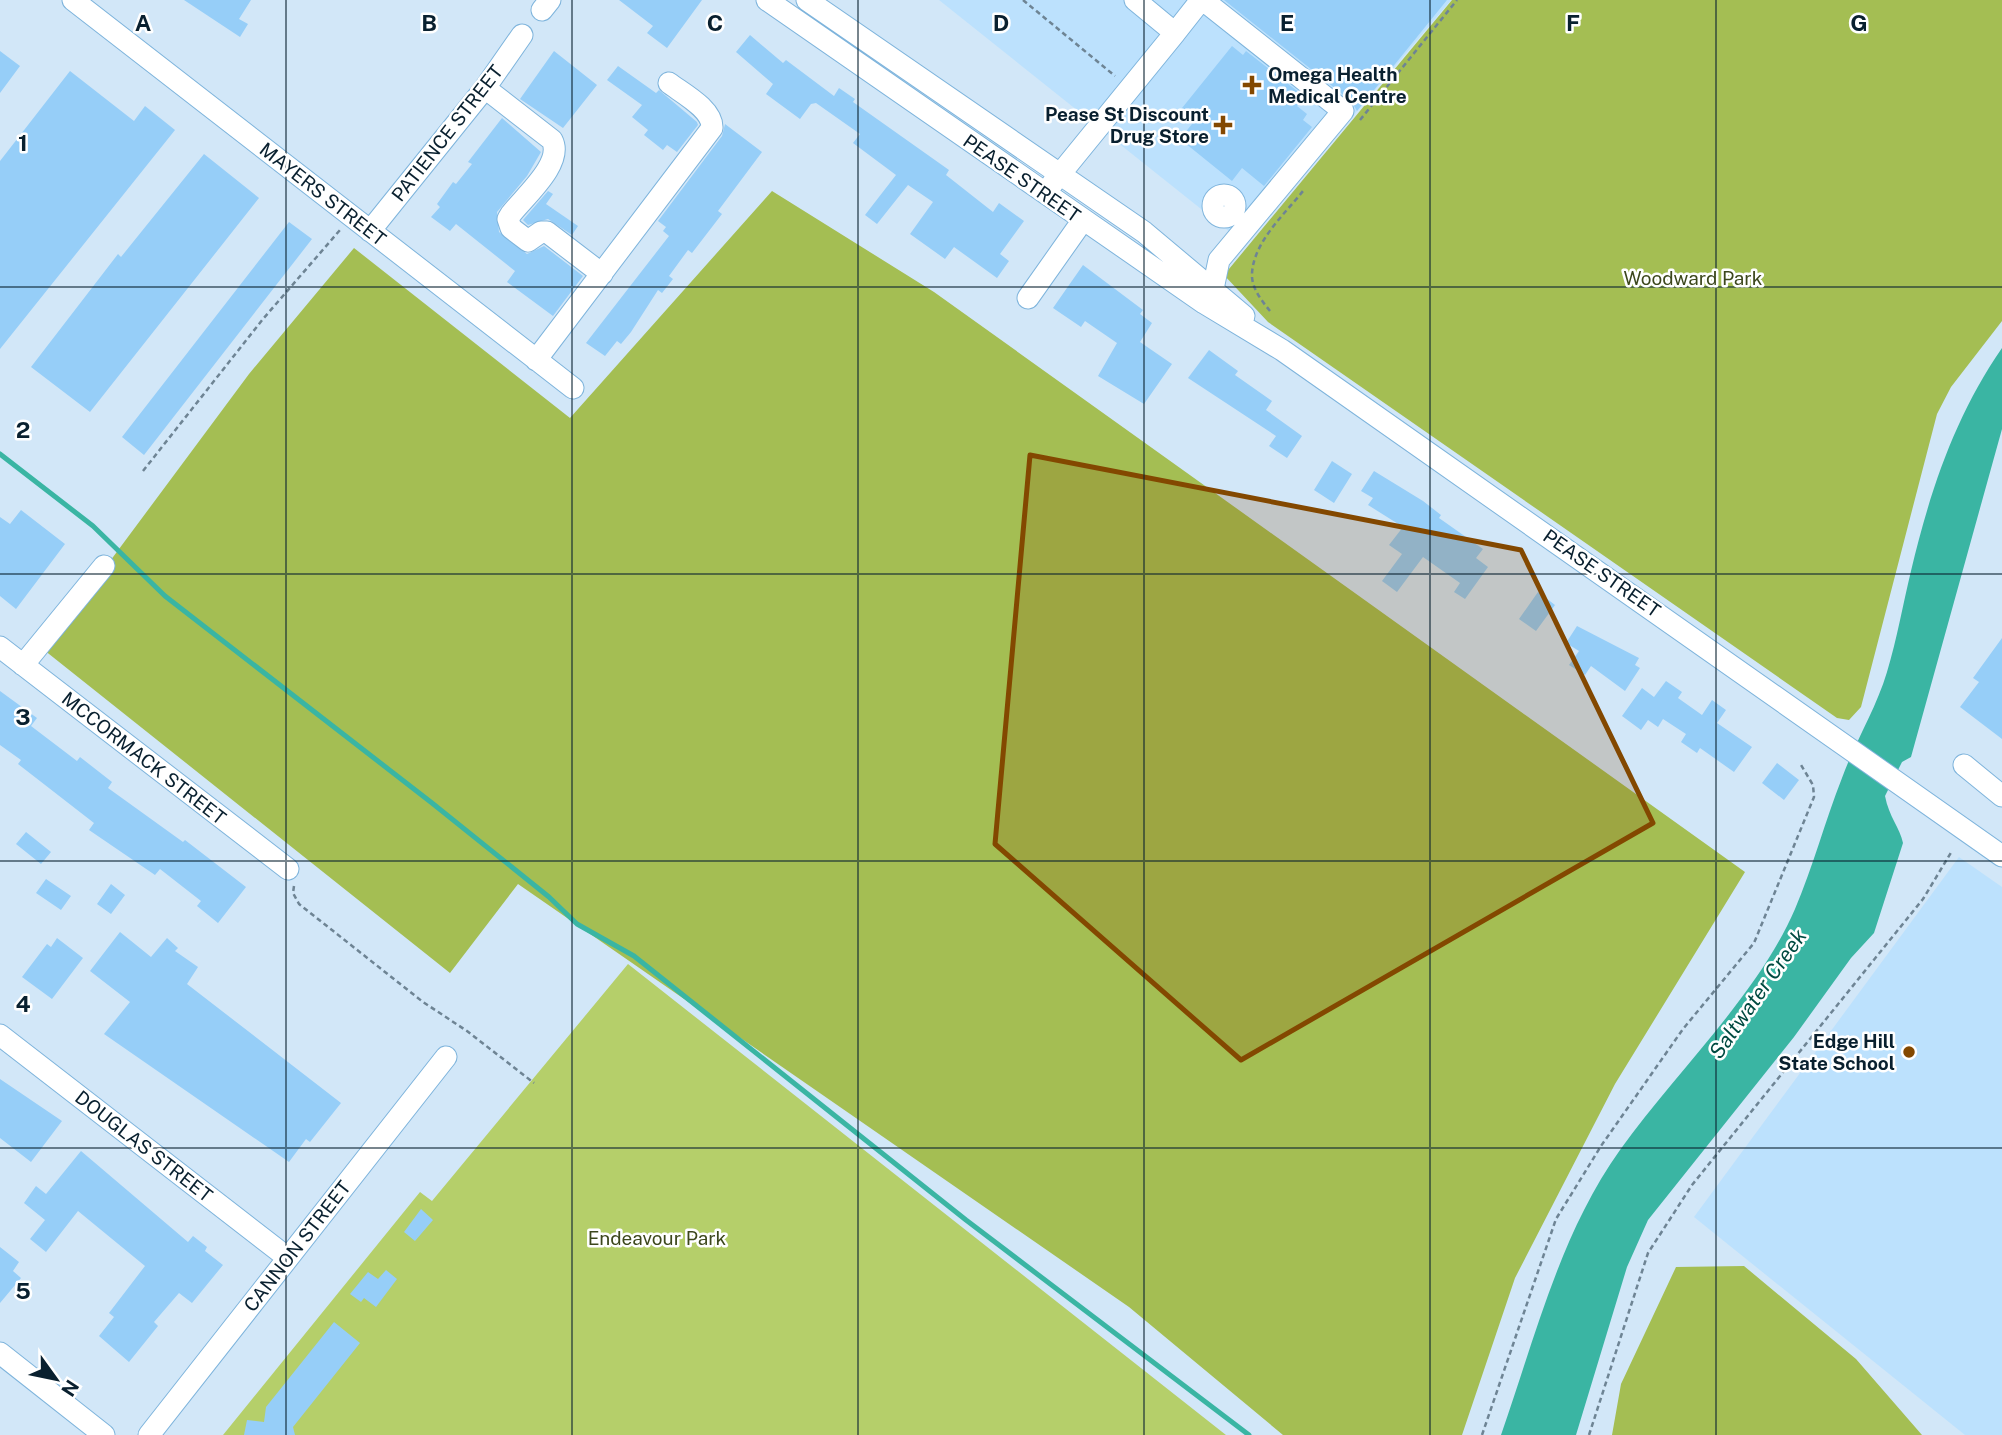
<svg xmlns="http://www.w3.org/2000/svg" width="2002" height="1435" font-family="'Public Sans',sans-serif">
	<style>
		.built { fill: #bce1fd }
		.green { fill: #b5cf6a }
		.forest { fill: #a4be53 }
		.water { fill: #3ab5a3 }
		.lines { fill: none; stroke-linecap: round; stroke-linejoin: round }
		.stream { stroke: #3ab5a3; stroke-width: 5 }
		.building { fill: #96cef8 }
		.minor-casing { stroke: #7eb4dc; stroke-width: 23 }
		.path { stroke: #6e8494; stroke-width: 2.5; stroke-dasharray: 5 3.5; stroke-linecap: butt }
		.minor { stroke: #fff; stroke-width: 21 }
		.marked { fill: #834800; fill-opacity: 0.2; stroke: #834800; stroke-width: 5; stroke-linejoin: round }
		.grid { fill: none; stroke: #09202f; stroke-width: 2; stroke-opacity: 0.55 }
		.poi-dot { fill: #834800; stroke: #fff; stroke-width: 2.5 }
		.labels { text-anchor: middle; stroke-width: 5; stroke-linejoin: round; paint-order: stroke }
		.poi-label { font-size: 19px; font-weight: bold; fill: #09202f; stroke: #fff; text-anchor: end }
		.street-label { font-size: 19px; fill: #09202f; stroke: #fff }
		.park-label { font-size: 19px; fill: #3c471c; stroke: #fff }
		.water-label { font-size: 21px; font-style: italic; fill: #004a41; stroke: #fff }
		.grid-label { font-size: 23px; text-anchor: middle; font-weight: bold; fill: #09202f; stroke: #fff; stroke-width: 5; stroke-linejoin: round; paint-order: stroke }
	</style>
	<rect width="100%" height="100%" fill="#d2e7f8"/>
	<path class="built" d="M939,0H1451L1245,244Z
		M1959,857L2002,887V1435H1965L1694,1217Z"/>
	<path class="green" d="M628,964L1226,1435H223L420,1192L432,1201Z"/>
	<path class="forest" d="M1452,0H2002V321L1951,387L1937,414L1861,707L1849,720L1837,718L1268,322L1224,275Z
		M772,191L934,292L1745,872L1615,1084L1515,1278L1462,1435H1283L1129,1307L518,884L450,973L44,650L249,374L354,248L570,418Z
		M1744,1266L1856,1359L1922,1435H1612L1621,1384L1676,1267Z"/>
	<path class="water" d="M2002,348V429L1911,757L1902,762L1885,796C1889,817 1900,828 1903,843L1874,933L1851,958L1794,1037L1648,1220L1627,1267L1576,1435H1501C1535,1338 1560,1234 1620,1150C1674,1074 1758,995 1795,909C1813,867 1825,821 1842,778C1855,742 1876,709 1887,672C1897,639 1903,604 1911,571C1930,491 1955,416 2002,348Z"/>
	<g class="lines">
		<path class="stream" d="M0,454L93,526L165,596L432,803L549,897L577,924L634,956L966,1220L1249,1435"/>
	</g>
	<path class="building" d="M184,0H251L239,19L248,24L240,37Z
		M619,0H702L667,48L647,33L653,26Z
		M1224,0H1447L1357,111L1351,101Z
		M750,35L783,63L786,60L834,96L839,88L855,99L853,102L949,170L946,175L993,212L999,203L1024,221L1000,254L1009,261L997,278L954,247L945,259L910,234L933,202L908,185L877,224L865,215L896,175L853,143L860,134L816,103L811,104L800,119L766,94L773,84L736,52Z
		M1232,46L1243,55L1246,51L1305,97L1297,106L1307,114L1303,120L1312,127L1264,186L1242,168L1232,181L1180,139L1192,124L1178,113Z
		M0,51L20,66L0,93Z
		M554,51L597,85L563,128L520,99Z
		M618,66L656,93L659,90L697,122L698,125L677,152L667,145L663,150L644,135L648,130L632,117L642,105L607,80Z
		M70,71L134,121L145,106L175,130L0,349V161Z
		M502,118L541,152L527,176L497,212L499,232L527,254L544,246L583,276L553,316L507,282L515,271L456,224L450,231L431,217L440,207L437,204L453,182L456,184L472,164L468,162Z
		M725,124L762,152L718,211L722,214L692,253L688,250L669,276L673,279L662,293L658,290L631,332L621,344L617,341L605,356L586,343L669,236L663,231L666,227L658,221L722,136Z
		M204,154L259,198L90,412L31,367L118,254L121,257Z
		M548,191L553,194L546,204L578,226L572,235L548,219L528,225L523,220Z
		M289,222L312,239L144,455L122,437Z
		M1083,265L1143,310L1140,314L1152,323L1140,342L1172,364L1144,404L1098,376L1117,343L1085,321L1081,327L1053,308Z
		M1209,350L1238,371L1235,375L1272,401L1266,410L1302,436L1287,458L1269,446L1276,436L1188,378Z
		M1332,461L1352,474L1334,503L1314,490Z
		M1374,471L1423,501L1441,515L1439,518L1483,549L1476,558L1488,567L1465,599L1454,592L1460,583L1423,557L1397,592L1382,581L1402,554L1389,545L1403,527L1368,505L1373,498L1361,491Z
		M21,510L65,544L16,609L0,596V517L10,524Z
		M1538,592L1555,605L1536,631L1519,619Z
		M1577,626L1639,658L1635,665L1640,668L1625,691L1591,666L1585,675L1569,665L1579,651L1566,643Z
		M2002,638V739L1960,707L1979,682L1973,678Z
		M1666,681L1682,692L1678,698L1702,715L1712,700L1726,710L1717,723L1752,747L1734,772L1700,748L1697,753L1681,742L1686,734L1663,719L1658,727L1648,720L1641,730L1622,716L1642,688L1654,697Z
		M0,691L37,718L31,726L77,761L80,757L112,782L108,788L183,842L185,840L246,887L218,923L197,906L201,901L160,869L155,875L89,830L94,823L18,764L21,760L0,745Z
		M1777,763L1799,780L1784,800L1762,783Z
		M26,832L51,852L41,864L16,844Z
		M46,879L71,896L61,910L36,893Z
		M111,884L125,895L111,914L97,904Z
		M120,932L151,957L167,938L178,948L175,951L198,967L187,984L341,1103L310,1142L306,1139L289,1162L104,1034L130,1002L90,971Z
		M57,938L83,958L52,999L22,977L47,944L51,947Z
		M0,1079L62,1121L31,1162L0,1138Z
		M81,1151L188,1242L193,1236L207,1247L205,1251L223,1265L192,1303L179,1293L154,1322L158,1326L129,1362L99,1336L114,1317L109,1313L145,1266L78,1211L46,1252L30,1239L45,1220L24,1203L36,1186L46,1194Z
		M421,1209L433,1220L415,1241L404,1232Z
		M0,1247L19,1262L13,1271L21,1278L0,1303Z
		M386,1270L397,1279L376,1307L364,1298L361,1302L350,1294L368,1272L378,1279Z
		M334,1322L360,1343L293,1427L295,1435H244L247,1420L264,1422L266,1407Z"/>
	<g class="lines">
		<defs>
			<path id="minor" d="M73,0L573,388
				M767,0L1204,303L1282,350L2002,856
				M807,0L1144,232L1244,316
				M1203,0L1343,111L1219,260L1213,289
				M542,10L550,0
				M1175,33L1201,0
				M485,88L552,140C564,163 525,196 511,214L508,219L511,228L528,241L541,232H547L602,274
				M1052,184L1175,33L1135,0
				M1213 206a11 11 0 1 1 22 0a11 11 0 1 1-22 0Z
				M370,231L485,88L522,35
				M1028,298L1083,220
				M536,360L712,128C713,109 682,93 669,83
				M0,647L288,869
				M23,665L104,566
				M1964,765L2002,796
				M0,1035L288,1258
				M0,1353L104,1435
				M149,1435L446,1057"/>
		</defs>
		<use href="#minor" class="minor-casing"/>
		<path class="path" d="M1023,0L1115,76
			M1360,120L1457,0
			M1270,311C1262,301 1253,290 1252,277C1251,244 1285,214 1303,191
			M143,471L263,319L340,230
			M294,886L293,893L299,904L423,1002L467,1031L534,1083
			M1482,1435L1556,1219L1601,1146L1683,1029L1754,943L1814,797L1813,785L1801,765
			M1589,1435L1648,1253L1692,1185L1923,899L1952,851"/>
		<use href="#minor" class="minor"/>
	</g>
	<path class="marked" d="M1030,455L1521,550L1653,823L1241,1060L995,844Z"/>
	<path class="grid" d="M286,0V1435M572,0V1435M858,0V1435M1144,0V1435M1430,0V1435M1716,0V1435M0,287H2002M0,574H2002M0,861H2002M0,1148H2002"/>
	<g class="poi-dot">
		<path d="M1248.5 74.5h7v7h7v7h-7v7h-7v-7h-7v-7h7z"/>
		<path d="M1219.5 114.5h7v7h7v7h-7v7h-7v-7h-7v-7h7z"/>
		<circle cx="1909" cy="1052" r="7"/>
	</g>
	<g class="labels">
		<g class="poi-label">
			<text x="1268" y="81" text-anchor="start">Omega Health<tspan x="1268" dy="22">Medical Centre</tspan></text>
			<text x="1209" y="121">Pease St Discount<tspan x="1209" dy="22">Drug Store</tspan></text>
			<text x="1895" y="1048">Edge Hill<tspan x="1895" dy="22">State School</tspan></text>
		</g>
		<g class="street-label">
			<text transform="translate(447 133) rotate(-52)" y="7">PATIENCE STREET</text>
			<text transform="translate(1022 178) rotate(35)" y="7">PEASE STREET</text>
			<text transform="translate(323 194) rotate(38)" y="7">MAYERS STREET</text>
			<text transform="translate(1602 573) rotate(35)" y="7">PEASE STREET</text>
			<text transform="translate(144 758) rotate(38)" y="7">MCCORMACK STREET</text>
			<text transform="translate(144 1146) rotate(38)" y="7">DOUGLAS STREET</text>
			<text transform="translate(297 1246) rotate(-52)" y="7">CANNON STREET</text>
		</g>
		<g class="park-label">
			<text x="1693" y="285">Woodward Park</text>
			<text x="657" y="1245">Endeavour Park</text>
		</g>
		<g class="water-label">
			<text transform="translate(1758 994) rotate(-55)" y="7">Saltwater Creek</text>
		</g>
	</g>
	<g class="grid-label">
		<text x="143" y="31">A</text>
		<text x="429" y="31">B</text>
		<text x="715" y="31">C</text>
		<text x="1001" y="31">D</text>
		<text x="1287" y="31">E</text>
		<text x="1573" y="31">F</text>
		<text x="1859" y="31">G</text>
		<text x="23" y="151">1</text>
		<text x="23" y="438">2</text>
		<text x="23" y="725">3</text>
		<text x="23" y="1012">4</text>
		<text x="23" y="1299">5</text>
	</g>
	<g transform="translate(56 1379) rotate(123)" stroke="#ffffff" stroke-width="5" paint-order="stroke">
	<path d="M0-5L12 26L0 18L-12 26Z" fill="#09202f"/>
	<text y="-10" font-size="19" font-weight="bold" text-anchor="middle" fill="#09202f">N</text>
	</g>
</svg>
